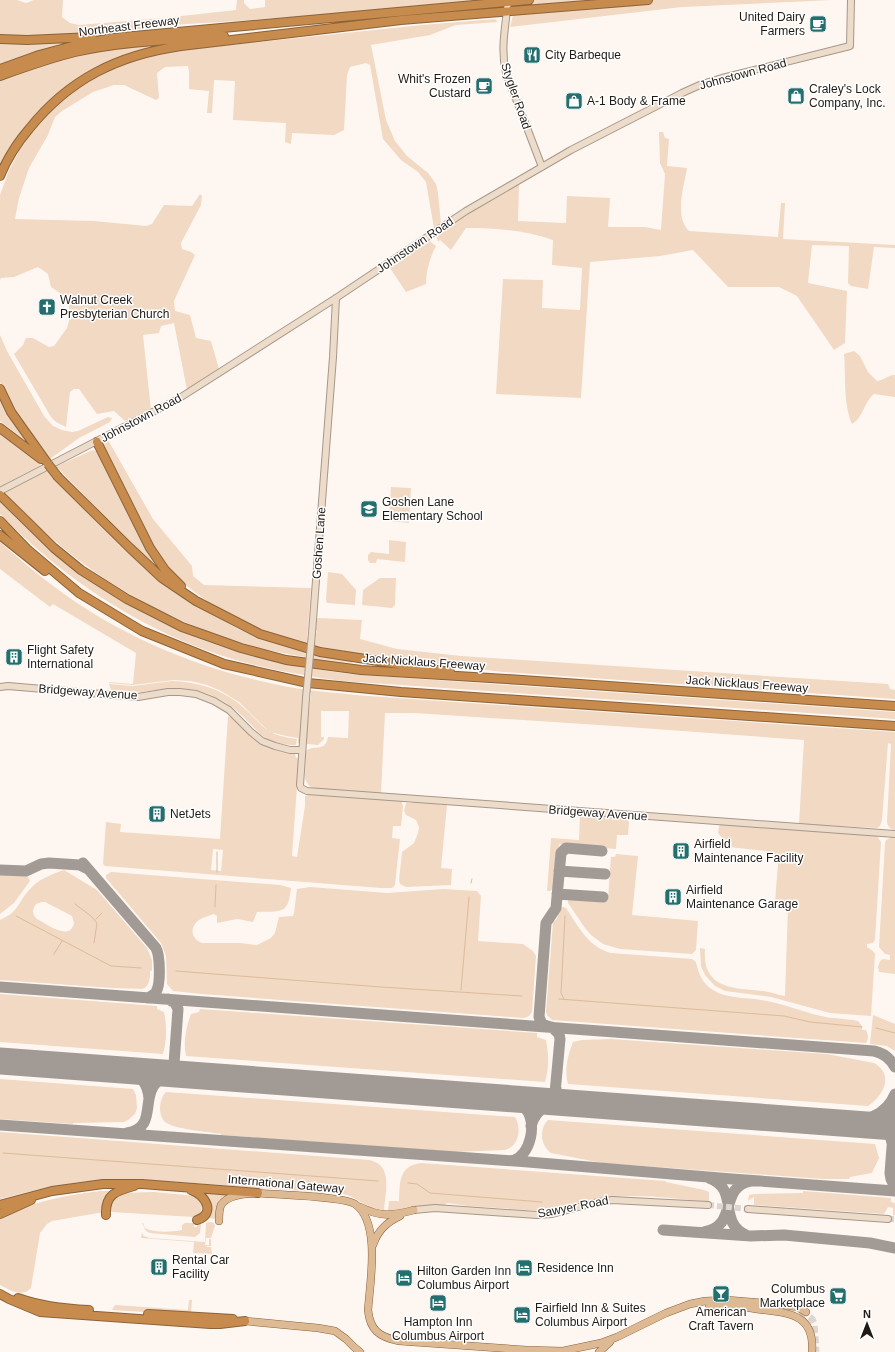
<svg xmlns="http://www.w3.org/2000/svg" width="895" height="1352" font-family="Helvetica,sans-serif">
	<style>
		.green { fill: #f1d9c3; fill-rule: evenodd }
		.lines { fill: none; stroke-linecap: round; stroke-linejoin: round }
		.stream { stroke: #debb98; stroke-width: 1 }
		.taxiway { stroke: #a29b95; stroke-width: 11 }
		.runway { stroke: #a29b95; stroke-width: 27 }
		.secondary-tunnel { stroke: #ddd6d0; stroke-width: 6; stroke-dasharray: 6 3; stroke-linecap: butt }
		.primary-tunnel { stroke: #ddd6d0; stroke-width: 7; stroke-dasharray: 7 3.5; stroke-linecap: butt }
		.secondary-casing { stroke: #a69789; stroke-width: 8 }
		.primary-casing { stroke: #8c6339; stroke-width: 8 }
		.highway-casing { stroke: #8c6339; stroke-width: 10 }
		.secondary { stroke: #eedcca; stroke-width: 6 }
		.primary { stroke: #ddb994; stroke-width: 7 }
		.highway { stroke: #c68b4d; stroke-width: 8 }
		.secondary-bridge-casing { stroke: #a69789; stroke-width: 8; stroke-linecap: butt }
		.highway-bridge-casing { stroke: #8c6339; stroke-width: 10; stroke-linecap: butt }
		.secondary-bridge { stroke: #eedcca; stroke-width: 6 }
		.highway-bridge { stroke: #c68b4d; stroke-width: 8 }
		.labels { text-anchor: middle; stroke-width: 3; stroke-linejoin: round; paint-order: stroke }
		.poi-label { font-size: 12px; fill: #201a15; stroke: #fff; text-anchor: start }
		.street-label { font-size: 12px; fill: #201a15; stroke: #fff }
	</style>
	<rect width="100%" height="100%" fill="#fef7f1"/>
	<path class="green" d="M0,0H17L26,3L34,0H63L62,17L70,23L79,25L163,18L236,10L237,0H244V3L250,9L265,7V0H478C381,9 284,19 187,24C155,26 123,32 91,34C60,37 30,36 0,36Z
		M517,0H832L682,7L510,27Z
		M495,19L498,22L456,25L430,35L371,45L386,120L395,141L407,156L428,173L436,184L438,193L441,224L434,228L426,182L418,172L401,160L383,139L370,65L366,63L350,67L347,75L344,130L334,135L292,133L291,144L285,142L286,123L233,120L235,81L214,80L212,113H207L209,91L189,89V72L188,66L165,67L157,73L159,98L156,100L124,85H114L93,92L62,111L55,117L48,135L29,168L19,198L15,219L94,221L146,226L152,224L164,205L192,206L200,194L202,196L201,205L181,243L182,249L191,252L195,255L174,301L175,311L190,315L196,338L211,341L219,369L187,390L174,323L161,326L159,333L143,335L151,410L125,421L114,411L97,414L79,389H74L70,392L66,427L56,422L51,417L14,354L23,345L26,338H33L49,347L54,346L67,328L69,321V303L67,298L51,287L48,274L38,267L14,277L1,278L0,280V195L8,173L20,149L31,131L57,103L84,82L124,63L164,52L422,25Z
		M0,41H63V43L29,53L0,64Z
		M180,43C166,46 150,48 136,52C88,64 46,97 18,136C11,146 6,157 0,168V80L12,75L63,58L121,47Z
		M659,132H663L665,138L669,139L667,166L687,168C684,187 674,216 689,231L778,237L781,203H785L783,239L895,245V248L874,247L868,289L851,286L848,283L849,246L812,245L808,283L847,291L845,343L834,350L797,296L779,287H728L693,250L660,256L590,262L581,398L496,394L503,279L543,280L542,308L580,310L582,268L552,265L553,240C525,230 495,228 466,228L451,250L440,240L438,242L436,235L480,205L519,184L518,221L566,223L567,196L610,198L608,227H645L661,230L665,174L660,163Z
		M428,240L436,246C430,257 426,271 426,284L406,292L388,265Z
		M0,335L7,351L44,416L53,426L62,430L72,432L78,431L108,417L112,418L110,422L79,438L50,459L35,442L18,418L0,382Z
		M854,351L860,356L868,372L877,381C884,380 888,375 895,375V397L874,394C864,402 863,418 852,424C843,403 846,376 844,354Z
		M0,394L26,439L25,440L0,421Z
		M0,430L29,452L41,465L5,484L9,490L57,466L93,450L98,452L159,568L117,530L58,468L50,472L189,600L238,629L267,640L353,660L352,663C324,660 296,656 268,650C177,628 91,580 25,513C17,505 8,496 0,487Z
		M108,440L153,519L192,566L193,576L204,585L311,588L307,639L315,642L317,630H314L316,620L318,618L362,620L360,639L397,649L461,656L888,684L890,689L895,690V699L503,672L374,656L315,646L274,635L243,622L216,608L175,577L152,546L103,447L104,444Z
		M391,487L411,488L409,523L389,521Z
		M0,501C70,578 159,632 260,658C289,665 319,670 349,674L895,712V719L342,681C301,675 260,668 220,655C136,627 62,577 0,514Z
		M389,540L406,542L405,562L377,559L376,563H370L368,560V555L371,552L389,554Z
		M0,542C18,558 37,574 56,588C120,636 197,668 274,684C305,691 337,693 368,696L895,732V830C890,829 888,827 887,822L891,744L888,743L882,820L880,826L877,828L799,824L804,740L614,726L414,713H385L381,793L314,788L309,786L305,779L306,751C314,744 325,753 328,737L348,738L349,711H321V737H324V739L318,745L307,744L306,740L311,693L303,692L302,703L304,705L300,741L298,744V738L286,736L270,732L262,725L239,702L221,691L207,685L190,681L174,680L133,685L109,683V682L133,684L136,653L53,604L50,607L0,569Z
		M328,572L342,574L356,590L355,605L327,603L326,600Z
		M380,578H396L395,605L392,608L362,605L363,590Z
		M172,681C196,682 219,688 238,703C263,723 261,735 297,739L296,745C262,745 260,731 237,711C228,703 217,697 205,693C184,685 163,690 141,692C131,692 121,691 111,690L109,684L133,686Z
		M228,716L233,718C253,740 264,750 295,754L296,758H299L292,856L297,857L305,806V796L309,795L401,801L403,806L401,826H393L392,838L400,839L395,885L392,888H381L105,866L103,864L106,822L121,824L120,832L220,839ZM213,849L223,850L221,871L211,870Z
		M413,802L447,805L441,868L452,869L451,885L406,887L400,884L399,880L402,852L414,843L418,833L419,827L416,820L406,815L404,811L406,803H412Z
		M580,814L622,817L629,821L628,835H617L616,849L559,844L556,887L550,891H547L551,838L579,840Z
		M721,824L877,836L881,842L875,940L873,943L867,944V947L873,951L875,954L871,1016L830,1013L771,997L725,991L715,986L705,975L701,966L700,948L705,949C702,989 733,988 763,991C771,992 778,995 785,996L788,907L775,902L778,864L766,851L729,847L718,833L719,826Z
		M892,837H895V974L879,972L878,967L880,961L883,959L890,960V955L885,954L879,947L885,843L886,840Z
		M616,854L638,856L632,915L698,921L696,950L692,954L620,949L603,944L591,935L585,928L568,903V900L573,897L608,899L611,857H615Z
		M64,870L97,890L147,948L152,960V971H150C150,978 150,986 142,989L112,988L0,980V920C21,911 18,900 32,887C41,878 53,874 64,870ZM42,902H45L72,916L74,923C70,942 47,924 37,919C32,914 32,910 36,904Z
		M111,872L280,885L291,888C288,915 282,911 257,912L253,922L237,919L217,923V916L214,914C209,916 203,917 199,920C189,927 191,939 202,943H240L257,945L271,938L275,933L279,917L293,916L294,913L297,889L310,887L387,893L443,889L477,891L481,896L478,941L523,944L533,951L536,956L532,1012L529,1016L524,1018L202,994L173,991L167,984L166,956L161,943L106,878V875Z
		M0,875L25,876L28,877L30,881L14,903L0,914Z
		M563,907L566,908C579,927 588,947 611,953L692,959L696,962C698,973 703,984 713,990C727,999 745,997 761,1000C781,1003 801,1011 821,1016C833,1019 845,1018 858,1021L862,1026V1030H866C868,1034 869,1039 866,1043L552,1020L547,1015L546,1012L553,922L557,919L559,909Z
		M0,994L157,1006V1009L164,1012C167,1026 167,1040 163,1054L0,1042Z
		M200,1009L537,1033V1037L546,1040C549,1055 549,1068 545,1082L186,1056C183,1042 186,1027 191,1014L199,1012Z
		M873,1015L895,1024V1051L887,1046L870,1044Z
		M611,1039L827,1054L874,1063C895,1075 883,1096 868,1106L568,1084C564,1070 568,1055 573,1042L582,1040Z
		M0,1079L133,1089L136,1095L137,1108L135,1114L128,1120L124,1122L73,1123V1124L0,1119Z
		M166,1092L515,1117C522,1129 519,1146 505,1150L454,1152L221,1135V1134C209,1132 171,1129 164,1121C161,1117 160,1113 160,1109C160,1102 162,1096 166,1092Z
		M548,1120L875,1144L879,1158L872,1173L850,1177L849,1179H823L602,1163L551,1153C540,1145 539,1129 548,1120Z
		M0,1132L369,1160C394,1165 385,1192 384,1211C369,1212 359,1197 343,1194L166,1181L114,1179L80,1182L45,1188L0,1199Z
		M421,1163L665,1181L666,1182L704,1190L709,1192V1202C677,1199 643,1194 612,1197C588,1199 566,1208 543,1211L468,1206L447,1203L445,1205L421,1206L390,1213L388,1211L389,1201H399C400,1183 398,1166 421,1163Z
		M100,1191H115L104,1212L52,1221L47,1224L40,1233L31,1288C22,1298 10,1290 0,1285V1218C31,1202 66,1195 100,1191Z
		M803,1191L891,1198V1202L895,1203V1215H893V1208L888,1207L884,1214L754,1205V1197L748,1201L749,1195L755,1194L803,1193Z
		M154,1192L196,1196L202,1203C202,1211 201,1216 193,1217L112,1212L109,1209L111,1200L122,1193Z
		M206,1194L228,1195L215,1219L209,1218L210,1201Z
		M209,1222L214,1223L215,1226L211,1238H206L205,1245H209V1239H211V1246H207V1247H211L212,1254L193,1253L194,1242L141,1238L142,1233L144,1236L150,1238L205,1242L206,1223Z
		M142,1223H143L145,1228C154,1233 172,1232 182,1230V1225L185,1223H194V1227H197V1224H201L200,1233L195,1237L150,1233L146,1231Z
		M189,1300H192L191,1312H195L194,1315L112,1310L115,1305L188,1310Z"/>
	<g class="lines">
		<path class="stream" d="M217,852V872
			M471,883L472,879
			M75,904L91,916L97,923L94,943
			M215,907L216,885
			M16,916L111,966L141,968
			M96,919L102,913
			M54,954L62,941
			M176,971L381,987L522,996
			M461,990L469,897
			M559,999L784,1016L810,1022L862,1027
			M564,999L561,993L565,916
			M876,1028L895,1033
			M3,1153L378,1181
			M408,1183L417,1184L430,1193L542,1202"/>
		<path class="taxiway" d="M83,863L156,948C160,956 161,984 156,992C154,995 151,996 148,998
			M0,870L26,871L41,864L49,863L80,865L88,869
			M559,871L605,874
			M557,894L603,897
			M0,987L874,1051C884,1053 890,1058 895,1067
			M550,1027L542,1024L539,1017L546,923L556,908L561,853L566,848L602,851
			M174,1064L177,1071L186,1075
			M125,1070C140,1074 148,1083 149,1099
			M556,1088C556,1097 559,1100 568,1103
			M504,1098C512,1100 520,1101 526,1109C537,1124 531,1154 513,1161
			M895,1109L890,1173L891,1179L895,1187
			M844,1123C865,1121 886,1116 895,1094
			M0,1125L528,1162L732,1179L895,1191
			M875,1125C885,1128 890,1132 892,1143
			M531,1126C536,1108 549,1107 555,1093L560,1039L559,1034L552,1027
			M127,1133C155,1128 143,1104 153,1087C158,1078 171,1074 174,1064L178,1009L175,1003L168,999
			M709,1178C740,1189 717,1222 746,1235
			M663,1230L751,1236L784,1235L870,1243L895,1248
			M704,1232C739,1226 718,1187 751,1181"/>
		<path class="runway" d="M0,1061L895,1127"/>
		<path class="secondary-tunnel" d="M708,1205L748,1209
			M888,1219H895"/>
		<path class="primary-tunnel" d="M801,1311L812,1319L814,1323L816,1352"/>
		<defs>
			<path id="secondary" d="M508,0C506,25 500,48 506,73L542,167
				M0,491L178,399L336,298L466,211L571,150L682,93L702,84L722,78L850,46L851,0
				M312,633L333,357L336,298
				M0,687L8,686L138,697L168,692H180L196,694L214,701L229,710L251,732L262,741L275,746L290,750H302
				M306,698L300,785L301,788L307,791L895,834
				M748,1209L888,1219
				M414,1210L435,1208L537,1215L552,1214L594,1203L612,1200L708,1205"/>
			<path id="primary" d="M360,1207C380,1217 392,1216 414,1210
				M219,1221C219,1216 219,1210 221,1205C228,1194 247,1194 258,1193C277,1195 343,1196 355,1204C381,1222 370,1283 368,1310C370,1330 379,1337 399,1341L527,1350L563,1351L601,1343L617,1337L666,1313L690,1304L705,1301L727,1300L786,1305L797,1307L806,1312
				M373,1245C378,1230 387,1222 400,1216
				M709,1305C725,1304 740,1307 756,1309C786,1313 815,1312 812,1352
				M245,1321L318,1328L335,1331L346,1339L354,1347L360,1352
				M599,1352L610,1342"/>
			<path id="highway" d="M0,39L27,40L92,37
				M0,69L39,55L76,45L112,38L529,0
				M0,76C25,67 50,58 75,52C124,41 175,40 224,36
				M0,176C7,159 17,143 29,129C69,79 118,55 181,46L401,20L648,0
				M0,389L11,412L48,464
				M0,428L41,459
				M97,442L150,548L165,570L181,586
				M58,477L130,548L162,578L196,601L260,634L320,652L450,672
				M0,495L54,548L81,570L127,599L182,627L241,648L286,660L361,670L522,680L895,706
				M0,521L27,549L79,593L142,631L224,664L308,683L401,692L895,726
				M0,535L45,571
				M191,1190C206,1195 216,1214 197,1220
				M0,1205L52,1191L103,1184H142L258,1193
				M0,1214L31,1200
				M106,1215C105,1194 116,1191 134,1186
				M0,1294L9,1299L40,1312L210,1324H220L245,1321
				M18,1298C40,1306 65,1309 89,1310
				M148,1314L233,1319"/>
		</defs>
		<use href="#secondary" class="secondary-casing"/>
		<use href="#primary" class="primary-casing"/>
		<use href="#highway" class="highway-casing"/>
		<use href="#secondary" class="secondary"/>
		<use href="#primary" class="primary"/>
		<use href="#highway" class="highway"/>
		<defs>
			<path id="secondary-bridge" d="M306,698L312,633"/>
			<path id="highway-bridge" d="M48,464L58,477"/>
		</defs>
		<use href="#secondary-bridge" class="secondary-bridge-casing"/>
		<use href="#highway-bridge" class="highway-bridge-casing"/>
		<use href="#secondary-bridge" class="secondary-bridge"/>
		<use href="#highway-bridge" class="highway-bridge"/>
	</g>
	<defs>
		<symbol id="cafe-square" viewBox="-11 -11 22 22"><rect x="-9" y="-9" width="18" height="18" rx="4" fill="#236e6e" stroke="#fff"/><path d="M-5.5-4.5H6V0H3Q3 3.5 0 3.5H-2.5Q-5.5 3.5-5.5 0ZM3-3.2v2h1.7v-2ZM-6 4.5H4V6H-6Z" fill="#fff"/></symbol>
		<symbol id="restaurant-square" viewBox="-11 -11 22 22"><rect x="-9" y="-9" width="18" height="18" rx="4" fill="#236e6e" stroke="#fff"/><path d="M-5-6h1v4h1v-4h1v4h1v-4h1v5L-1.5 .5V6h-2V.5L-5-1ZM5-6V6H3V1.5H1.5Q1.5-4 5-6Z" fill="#fff"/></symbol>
		<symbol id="shop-square" viewBox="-11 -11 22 22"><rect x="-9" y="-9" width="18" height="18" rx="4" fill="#236e6e" stroke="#fff"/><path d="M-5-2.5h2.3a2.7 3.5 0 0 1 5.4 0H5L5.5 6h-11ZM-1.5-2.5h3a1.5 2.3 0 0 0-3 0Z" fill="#fff"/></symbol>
		<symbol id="church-square" viewBox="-11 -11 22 22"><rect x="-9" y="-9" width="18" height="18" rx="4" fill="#236e6e" stroke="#fff"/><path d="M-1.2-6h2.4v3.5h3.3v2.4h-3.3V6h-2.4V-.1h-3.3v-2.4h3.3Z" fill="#fff"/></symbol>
		<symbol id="school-square" viewBox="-11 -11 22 22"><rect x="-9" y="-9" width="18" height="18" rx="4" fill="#236e6e" stroke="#fff"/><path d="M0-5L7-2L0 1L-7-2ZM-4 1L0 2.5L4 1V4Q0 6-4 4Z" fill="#fff"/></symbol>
		<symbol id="building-square" viewBox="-11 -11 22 22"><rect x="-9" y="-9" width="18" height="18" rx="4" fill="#236e6e" stroke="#fff"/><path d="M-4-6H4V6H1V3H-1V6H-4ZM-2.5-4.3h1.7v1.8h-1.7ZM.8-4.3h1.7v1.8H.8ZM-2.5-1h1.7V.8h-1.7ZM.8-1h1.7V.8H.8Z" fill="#fff"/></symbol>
		<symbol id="hotel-square" viewBox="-11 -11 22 22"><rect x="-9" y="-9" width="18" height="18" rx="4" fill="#236e6e" stroke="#fff"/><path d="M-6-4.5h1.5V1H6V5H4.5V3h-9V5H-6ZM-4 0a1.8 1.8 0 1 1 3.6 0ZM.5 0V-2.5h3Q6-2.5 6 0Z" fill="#fff"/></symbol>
		<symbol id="bar-square" viewBox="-11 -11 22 22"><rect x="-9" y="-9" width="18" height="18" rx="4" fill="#236e6e" stroke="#fff"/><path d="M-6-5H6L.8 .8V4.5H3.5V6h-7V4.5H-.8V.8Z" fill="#fff"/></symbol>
		<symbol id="supermarket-square" viewBox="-11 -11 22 22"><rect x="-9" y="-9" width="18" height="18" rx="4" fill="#236e6e" stroke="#fff"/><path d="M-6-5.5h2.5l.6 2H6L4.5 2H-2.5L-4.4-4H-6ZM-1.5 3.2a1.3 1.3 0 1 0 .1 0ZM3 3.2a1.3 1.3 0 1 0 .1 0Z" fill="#fff"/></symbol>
	</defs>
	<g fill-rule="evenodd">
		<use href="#cafe-square" x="808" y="14" width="20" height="20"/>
		<use href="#restaurant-square" x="522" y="45" width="20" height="20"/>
		<use href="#cafe-square" x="474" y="76" width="20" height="20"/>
		<use href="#shop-square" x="786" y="86" width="20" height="20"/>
		<use href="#shop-square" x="564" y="91" width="20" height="20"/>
		<use href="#church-square" x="37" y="297" width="20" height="20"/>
		<use href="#school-square" x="359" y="499" width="20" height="20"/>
		<use href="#building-square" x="4" y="647" width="20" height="20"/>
		<use href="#building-square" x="147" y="804" width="20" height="20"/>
		<use href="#building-square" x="671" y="841" width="20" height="20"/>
		<use href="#building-square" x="663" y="887" width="20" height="20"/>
		<use href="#building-square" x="149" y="1257" width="20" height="20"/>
		<use href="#hotel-square" x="514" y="1258" width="20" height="20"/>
		<use href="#hotel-square" x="394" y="1268" width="20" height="20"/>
		<use href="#bar-square" x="711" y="1284" width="20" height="20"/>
		<use href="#supermarket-square" x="828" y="1286" width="20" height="20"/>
		<use href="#hotel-square" x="428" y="1293" width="20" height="20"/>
		<use href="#hotel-square" x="512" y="1305" width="20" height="20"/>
	</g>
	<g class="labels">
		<g class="poi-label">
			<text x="805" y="21" text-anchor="end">United Dairy<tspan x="805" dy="14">Farmers</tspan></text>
			<text x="545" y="59">City Barbeque</text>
			<text x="471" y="83" text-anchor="end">Whit's Frozen<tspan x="471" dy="14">Custard</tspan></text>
			<text x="809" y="93">Craley's Lock<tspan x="809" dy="14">Company, Inc.</tspan></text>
			<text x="587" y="105">A-1 Body &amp; Frame</text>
			<text x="60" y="304">Walnut Creek<tspan x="60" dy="14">Presbyterian Church</tspan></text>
			<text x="382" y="506">Goshen Lane<tspan x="382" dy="14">Elementary School</tspan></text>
			<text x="27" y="654">Flight Safety<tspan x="27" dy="14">International</tspan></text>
			<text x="170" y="818">NetJets</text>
			<text x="694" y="848">Airfield<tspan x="694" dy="14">Maintenance Facility</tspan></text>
			<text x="686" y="894">Airfield<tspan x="686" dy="14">Maintenance Garage</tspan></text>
			<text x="172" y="1264">Rental Car<tspan x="172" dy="14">Facility</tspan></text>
			<text x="537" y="1272">Residence Inn</text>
			<text x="417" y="1275">Hilton Garden Inn<tspan x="417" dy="14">Columbus Airport</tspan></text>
			<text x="825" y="1293" text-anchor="end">Columbus<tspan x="825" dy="14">Marketplace</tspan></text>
			<text x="535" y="1312">Fairfield Inn &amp; Suites<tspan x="535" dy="14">Columbus Airport</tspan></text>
			<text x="721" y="1316" text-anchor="middle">American<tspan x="721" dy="14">Craft Tavern</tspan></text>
			<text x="438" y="1326" text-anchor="middle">Hampton Inn<tspan x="438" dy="14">Columbus Airport</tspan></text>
		</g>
		<g class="street-label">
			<text transform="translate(129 26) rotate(-7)" y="4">Northeast Freeway</text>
			<text transform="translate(743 74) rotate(-15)" y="4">Johnstown Road</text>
			<text transform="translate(516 96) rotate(71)" y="4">Stygler Road</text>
			<text transform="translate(415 245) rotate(-34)" y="4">Johnstown Road</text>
			<text transform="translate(141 418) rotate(-28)" y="4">Johnstown Road</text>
			<text transform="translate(319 543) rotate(-86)" y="4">Goshen Lane</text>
			<text transform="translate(424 662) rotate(4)" y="4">Jack Nicklaus Freeway</text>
			<text transform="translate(747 684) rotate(4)" y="4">Jack Nicklaus Freeway</text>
			<text transform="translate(88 692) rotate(4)" y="4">Bridgeway Avenue</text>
			<text transform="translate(598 813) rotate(4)" y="4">Bridgeway Avenue</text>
			<text transform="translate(286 1184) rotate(5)" y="4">International Gateway</text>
			<text transform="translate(573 1207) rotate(-11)" y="4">Sawyer Road</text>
		</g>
	</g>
	<g transform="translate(867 1324)" stroke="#ffffff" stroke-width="3" paint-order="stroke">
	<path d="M0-3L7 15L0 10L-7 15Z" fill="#201a15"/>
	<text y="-6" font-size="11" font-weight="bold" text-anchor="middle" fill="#201a15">N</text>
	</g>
</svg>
